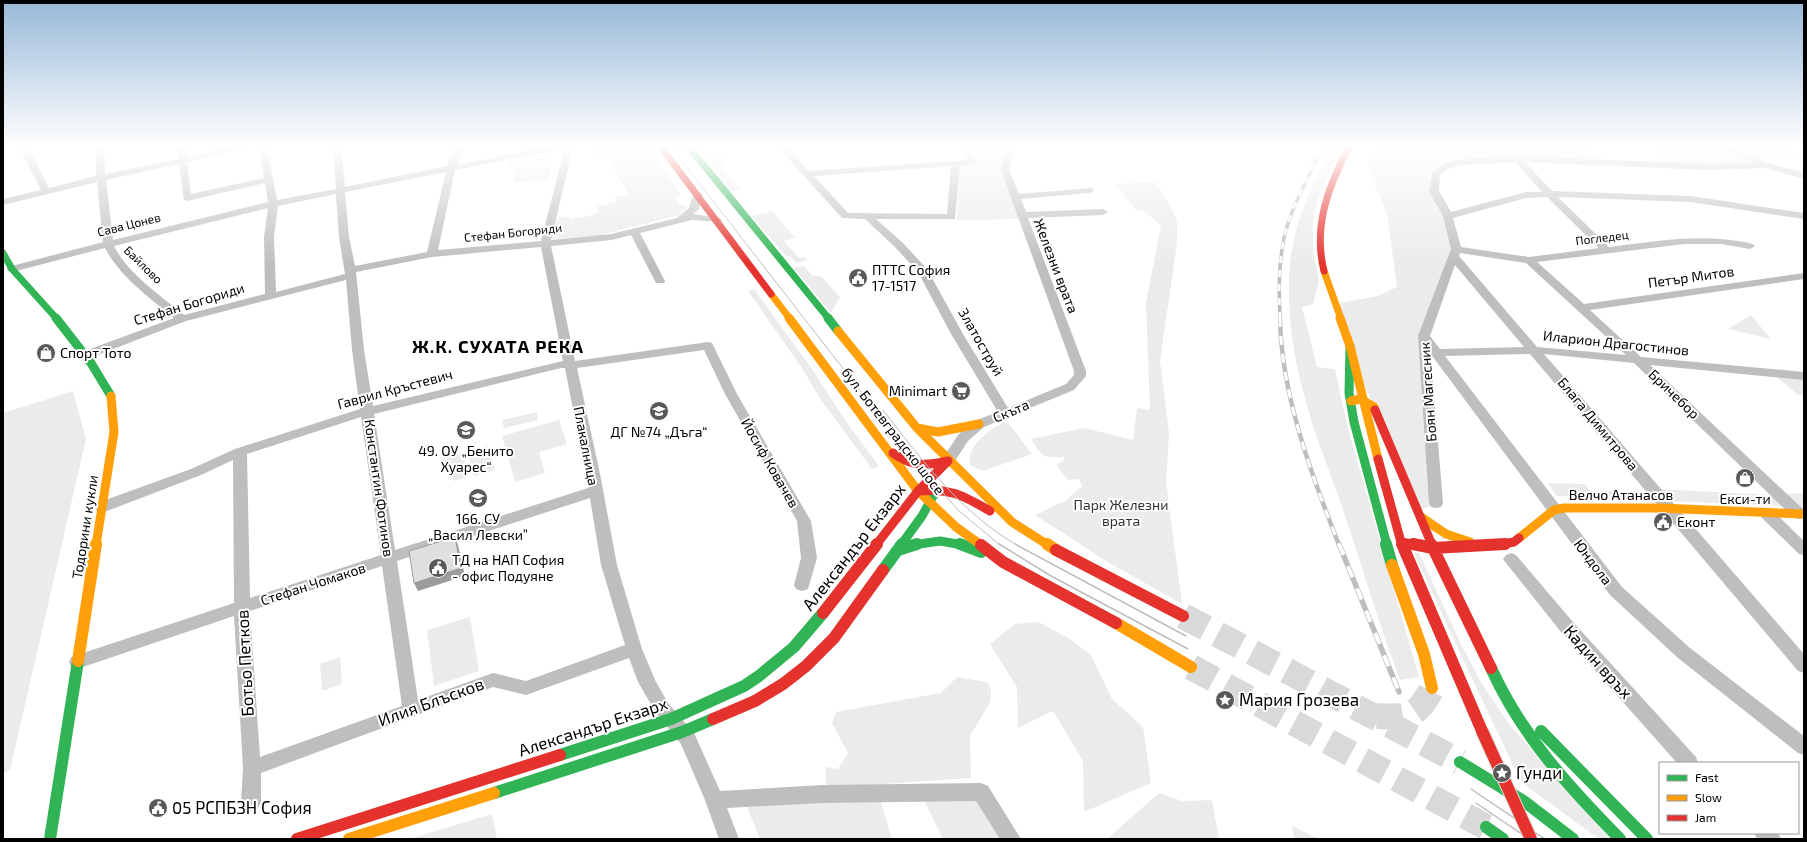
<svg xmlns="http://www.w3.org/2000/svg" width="1807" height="842" font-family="'Exo 2',sans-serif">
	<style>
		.green { fill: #ebebeb }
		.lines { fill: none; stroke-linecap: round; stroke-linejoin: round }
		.primary-tunnel { stroke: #d9d9d9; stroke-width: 26; stroke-dasharray: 26 13; stroke-linecap: butt }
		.street { fill: #bebebe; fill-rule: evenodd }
		.fast-far2 { stroke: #30b455; stroke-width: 7 }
		.fast-far1 { stroke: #30b455; stroke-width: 9 }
		.fast { stroke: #30b455; stroke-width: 12 }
		.slow-far2 { stroke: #ff9f0a; stroke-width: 7 }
		.slow-far1 { stroke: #ff9f0a; stroke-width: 9 }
		.slow { stroke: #ff9f0a; stroke-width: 12 }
		.jam-far2 { stroke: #e5322d; stroke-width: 7 }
		.jam-far1 { stroke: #e5322d; stroke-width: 9 }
		.jam { stroke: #e5322d; stroke-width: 12 }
		.tram-far1 { stroke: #bebebe; stroke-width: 1 }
		.tram { stroke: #bebebe; stroke-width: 1.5 }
		.rail-far2-casing { stroke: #bebebe; stroke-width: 3.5 }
		.rail-far1-casing { stroke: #bebebe; stroke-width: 4.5 }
		.rail-casing { stroke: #bebebe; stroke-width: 5.5 }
		.rail-far2 { stroke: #fff; stroke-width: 2.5; stroke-dasharray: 7; stroke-linecap: butt }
		.rail-far1 { stroke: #fff; stroke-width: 3; stroke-dasharray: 9; stroke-linecap: butt }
		.rail { stroke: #fff; stroke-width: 4; stroke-dasharray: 12; stroke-linecap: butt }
		.jam-bridge-casing { stroke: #dbdbdb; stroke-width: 14; stroke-linecap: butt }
		.jam-bridge { stroke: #e5322d; stroke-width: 12 }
		.shaded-wall { fill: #9c9c9c }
		.building { fill: #dfdfdf; stroke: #9c9c9c }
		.labels { text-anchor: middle; stroke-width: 4; stroke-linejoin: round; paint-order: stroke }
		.far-street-label { font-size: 12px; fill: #000; stroke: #fff }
		.street-label { font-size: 14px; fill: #000; stroke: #fff }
		.poi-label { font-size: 14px; fill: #000; stroke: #fff; text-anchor: start }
		.park-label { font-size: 14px; fill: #323232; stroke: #fff }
		.near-street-label { font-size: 17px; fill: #000; stroke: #fff }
		.near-poi-label { font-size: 17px; fill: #000; stroke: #fff; text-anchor: start }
		.district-label { font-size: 18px; font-weight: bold; letter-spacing: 1px; fill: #000; stroke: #fff }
	</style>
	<rect width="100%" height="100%" fill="#fff"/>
	<path class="green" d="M591,147H651L681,196L675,197L679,204L685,205L687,208L679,215L600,235L551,239C554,223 551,218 569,216V219L585,217L599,212L597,206L617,202L614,197L629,194L606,158L592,161Z
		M966,147H1011L1005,170L1023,219L957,220L960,165L975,163Z
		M1331,147H1342L1318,198L1313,221V251L1319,280L1313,304L1302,307L1317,367L1335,369L1347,425L1419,677L1400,680C1379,625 1363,569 1344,513C1332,476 1316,440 1306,402C1292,353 1284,299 1292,249C1298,213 1316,180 1331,147Z
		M1381,147H1584L1608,164L1517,159L1447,166L1434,180L1456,249L1424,336L1436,503L1418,511L1355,363L1335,304L1378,296L1397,287L1387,213L1367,167Z
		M1650,147H1725L1765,165L1670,166Z
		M1729,147H1777L1804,155V161L1780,154L1762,161Z
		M720,156L726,163L720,165L740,189L731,191L707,159Z
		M551,157L550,164L507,167L509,161Z
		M551,166L550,172L515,175L516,168Z
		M550,173L549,179L513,182L515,175Z
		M1155,182L1171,207L1177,221V243L1160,361L1169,433L1166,482L1182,604L1111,564L1035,515L1065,501L1082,486L1079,479L1068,480L1056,465L1064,460V457C1042,458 1043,457 1031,439L1084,428L1133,440L1137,408L1150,410L1146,303L1161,225L1142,210L1135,209L1116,184Z
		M772,211L795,238L784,241L799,258L804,257L807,260L796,263L790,256H786L751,216Z
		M804,266L813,276H821L840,297L831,313L794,268Z
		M754,289L814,372L845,420L879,466L872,469L821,400L802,368L748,291Z
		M1751,315L1771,339L1728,329Z
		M1775,376L1804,378V396L1797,394Z
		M73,391L86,439L10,770L3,773V413Z
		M537,412L538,420L504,428L502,420Z
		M559,420L567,444L539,452L545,473L515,482L502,436Z
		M1004,422L1010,425L1032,454L983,471L971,466C964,447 989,430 1004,422Z
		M488,446L495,470L474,476L467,452Z
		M462,453L468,477L454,481L447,457Z
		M1548,483L1585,484L1590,491H1642L1646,497L1556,496Z
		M1657,489L1772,495L1784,506L1667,501Z
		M1804,493V512L1786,494Z
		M1414,553H1419L1461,644L1482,684L1509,724L1610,839H1599L1521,782L1459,651Z
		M470,617L479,671L434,686L427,630Z
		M1038,622L1070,639L1091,655L1112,699L1143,727L1151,783L1084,812L1083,761L1053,711L1018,728L1017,687L990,644L1015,624Z
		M340,657L342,684L322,691L320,664Z
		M957,677L987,682L991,690L990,702L970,736L971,778L827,788L825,767L838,769L848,753L832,723L836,712L941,693Z
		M920,792H981L1011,839H943Z
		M878,793L892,839H760L743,797Z
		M1159,793L1182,801L1212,800L1219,839H1107Z
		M492,814L497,839H409Z
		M1292,826L1319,839H1294Z"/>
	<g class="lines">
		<path class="primary-tunnel" d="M1183,616L1460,762
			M1191,667L1486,827
			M1377,716C1407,718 1418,717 1432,688"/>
		<path class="street" d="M19,147H28L49,188L96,176V147H104L105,174L178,159L177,147H185L187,157L230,147H248L187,162L191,194L264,178L259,147H267L277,200L336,189L333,147H341L345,187L447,166L456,147H464L457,165L543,147H562L558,150L455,170L438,250L541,241L565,147H573L551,240L611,234L677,218L689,208L694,192H700L702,194L699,209L693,214L720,218L722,220L720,222L692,220L640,233L665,281L664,283H656L655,281L631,235L611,240L551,246L575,361L708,342L712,343L737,394L811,521L817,558L808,589L802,591L796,589L794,585L801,558L797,521L725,394L704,350L577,368L600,474L617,565L642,649L655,680L668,703L694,733L720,791L823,785L981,783L988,786L1021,839H1000L976,801L823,803L727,808L739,839H719L705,800L681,744L656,713L638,682L629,658L526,695L493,687L261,773V802L258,808L251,811L244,808L241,802L243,768L234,616L77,669L71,667L69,662L71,657L234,603L233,460L201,475L107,511L102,512L97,511L95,507L97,503L191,469L235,449L360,409L352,350L346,280L186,321L90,358H82L80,355L82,352L174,318C149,297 120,277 105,248L12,272L8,271L7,269L8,267L103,242L97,182L3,205V199L41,190ZM179,164L184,200L187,201L265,183L268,202L113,240L106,180ZM446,172L427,252L355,266L349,237L345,192ZM336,194L339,237L345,274L276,292L274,237L278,206ZM268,208L264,237L265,294L184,315C159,294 129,275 114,246ZM541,247L563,361L373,406L364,350L356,272L432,257ZM561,368H565L588,488L395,550L374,414ZM361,417L381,555L250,598L247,454ZM590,498L601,565L625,645L526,681L493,673L418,700L397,561ZM382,566L402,706L260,757L250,611Z
			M778,147H787L809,171L967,160L960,147H969L977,162L973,165L960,166L955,219H876L903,243L927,269L963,334L1008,408L1066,384L1074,375V371L1001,170L1007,147H1015L1009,170L1019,194L1092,188L1094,190L1092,192L1089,193L1021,199L1026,212L1103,209L1108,212L1103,215L1028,218L1086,371V376L1074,390L984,427L968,441L953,464L948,466L943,464L941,461L958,435L974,421L998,412L951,334L918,272L895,247L865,219L842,218ZM951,166L947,214L848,213L814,176Z
			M1721,147H1733L1768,163L1804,173V179L1765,168L1709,170L1525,162L1552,191L1691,196L1804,213V219L1691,202L1558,197L1609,247C1652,242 1695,234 1738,241C1744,242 1751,242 1755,246L1750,249L1721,244H1684L1537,262L1584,304L1804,273V279L1590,310L1641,357L1804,372V380L1650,365L1804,510V518L1799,519L1794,518L1634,363L1544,354L1804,654V673L1798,671L1530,354L1445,356L1622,587L1690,648L1804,736V755L1798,753L1678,658L1610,595L1433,357H1431L1443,503L1441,507L1436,508L1431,507L1429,503L1418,336L1451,249L1443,216L1429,191L1433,172L1444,164L1462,159L1517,156L1709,164L1753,163ZM1515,162L1542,192H1526L1451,212L1439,191L1440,175L1450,168L1462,165ZM1547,197L1599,248L1529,257L1461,247L1453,218L1526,198ZM1460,253L1526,263L1626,355L1537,347L1459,256ZM1455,265L1524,347L1440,349L1430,336Z
			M1766,508L1771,509L1804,541V555L1799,554L1761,517L1759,513L1761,509Z
			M1511,553L1516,555L1573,622L1696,757L1698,763H1677L1561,632L1506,563L1503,559L1506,555Z
			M1754,833H1778L1781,839H1757Z"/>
		<path class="fast-far2" d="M689,147L829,319
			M3,253L12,269L57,319"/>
		<path class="fast-far1" d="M56,318L91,363L111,396
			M828,318L838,331
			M1350,346L1349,393L1354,422L1387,545
			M901,545L922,516L937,489
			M913,545L940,541L963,545"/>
		<path class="fast" d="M960,544L981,552
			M1386,544L1392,565
			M898,550L917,544
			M883,570L902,544
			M1491,668C1522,736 1568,786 1620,839
			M1541,731L1647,839
			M560,755L671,719L744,686L759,676L794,647L823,613
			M1460,762L1525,802L1573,839
			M494,793L682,732L713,719
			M1486,827L1503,839
			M50,839L78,661"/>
		<path class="slow-far2" d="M1324,271L1341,319
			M771,294L790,319"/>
		<path class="slow-far1" d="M789,318L918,491L956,527L981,545
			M1340,318L1350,346L1378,459
			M838,331L917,428L1012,522L1048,545
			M1351,401L1360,399L1374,407
			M917,428L938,432L979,424
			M1421,517L1446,534L1470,542
			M1519,538L1554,510L1564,508H1659L1804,514
			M96,545L114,432L111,396"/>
		<path class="slow" d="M1047,544L1056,550
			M1392,565L1424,654L1432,688
			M1116,623L1191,667
			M78,661L96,544
			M349,839L494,793"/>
		<path class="jam-far2" d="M661,147L771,294
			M1324,271C1313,227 1328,186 1349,147"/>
		<path class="jam-far1" d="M1375,410L1432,545
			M893,453C913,467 925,466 948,461
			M1378,459L1401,542L1418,545
			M918,491C951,488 962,495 990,511
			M1401,542L1402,545
			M876,545L918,491L948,461
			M1497,545L1514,542L1519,538"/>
		<path class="jam" d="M1402,544L1482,731
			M1413,544L1433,548L1505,544
			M1431,544L1433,548
			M981,545L1003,562L1116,623
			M1433,548L1491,668
			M1056,550L1183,616
			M823,613L877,544
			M713,719L755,701L783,684L806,666L834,638L883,570
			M297,839L560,755"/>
		<path class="tram-far1" d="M671,147L911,456L958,510L1000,545
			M883,410C921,459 962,514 1017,545"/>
		<path class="tram" d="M999,544L1051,576L1188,649
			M1015,544L1186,636
			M1471,789L1545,839
			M1476,803L1529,839"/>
		<defs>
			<path id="rail-far2" d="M1280,319C1279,291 1278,262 1285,234C1293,203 1310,175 1323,147"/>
			<path id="rail-far1" d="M1280,318C1281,394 1312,476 1339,545"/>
			<path id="rail" d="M1339,544L1399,692"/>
		</defs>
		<use href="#rail-far2" class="rail-far2-casing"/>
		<use href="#rail-far1" class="rail-far1-casing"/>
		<use href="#rail" class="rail-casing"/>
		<use href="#rail-far2" class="rail-far2"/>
		<use href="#rail-far1" class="rail-far1"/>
		<use href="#rail" class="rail"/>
		<defs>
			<path id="jam-bridge" d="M1482,731L1531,839"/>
		</defs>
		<use href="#jam-bridge" class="jam-bridge-casing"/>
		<use href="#jam-bridge" class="jam-bridge"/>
	</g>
	<path class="shaded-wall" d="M455,537L458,545L465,576L418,591L414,583Z"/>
	<path class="building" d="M455,537L461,568L414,583L409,551Z"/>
	<linearGradient id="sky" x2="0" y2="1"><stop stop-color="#97b8d7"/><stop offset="0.55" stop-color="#fff"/><stop offset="1" stop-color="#fff" stop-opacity="0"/></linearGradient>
	<rect width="1807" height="265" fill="url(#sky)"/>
	<defs>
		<symbol id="civic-disc" viewBox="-11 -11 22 22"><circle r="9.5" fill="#595959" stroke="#fff"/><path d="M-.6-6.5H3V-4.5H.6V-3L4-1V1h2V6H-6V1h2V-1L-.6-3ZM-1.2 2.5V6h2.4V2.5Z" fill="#fff"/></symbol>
		<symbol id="shop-disc" viewBox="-11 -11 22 22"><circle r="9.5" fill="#595959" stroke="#fff"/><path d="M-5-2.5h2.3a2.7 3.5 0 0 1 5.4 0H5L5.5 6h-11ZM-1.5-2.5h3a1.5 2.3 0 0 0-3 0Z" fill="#fff"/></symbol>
		<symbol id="supermarket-disc" viewBox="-11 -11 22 22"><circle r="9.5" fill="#595959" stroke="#fff"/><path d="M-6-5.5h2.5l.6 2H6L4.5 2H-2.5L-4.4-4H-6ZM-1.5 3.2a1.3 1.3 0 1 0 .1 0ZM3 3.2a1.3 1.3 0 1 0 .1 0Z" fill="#fff"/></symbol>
		<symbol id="school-disc" viewBox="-11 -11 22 22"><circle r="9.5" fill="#595959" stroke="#fff"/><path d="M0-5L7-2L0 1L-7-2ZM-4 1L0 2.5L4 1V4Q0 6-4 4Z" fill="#fff"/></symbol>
		<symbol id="sight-disc" viewBox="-11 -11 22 22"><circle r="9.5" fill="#595959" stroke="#fff"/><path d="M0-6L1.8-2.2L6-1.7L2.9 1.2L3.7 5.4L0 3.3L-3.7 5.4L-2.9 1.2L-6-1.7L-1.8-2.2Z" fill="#fff"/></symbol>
	</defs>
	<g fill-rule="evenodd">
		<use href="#civic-disc" x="847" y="267" width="22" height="22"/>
		<use href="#shop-disc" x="35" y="342" width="22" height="22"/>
		<use href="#supermarket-disc" x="950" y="380" width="22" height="22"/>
		<use href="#school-disc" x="648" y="400" width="22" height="22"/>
		<use href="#school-disc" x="455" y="419" width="22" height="22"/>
		<use href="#shop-disc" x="1734" y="467" width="22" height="22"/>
		<use href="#school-disc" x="467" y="487" width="22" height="22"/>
		<use href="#civic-disc" x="1652" y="511" width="22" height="22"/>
		<use href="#civic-disc" x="427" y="557" width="22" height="22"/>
		<use href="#sight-disc" x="1214" y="689" width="22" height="22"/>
		<use href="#sight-disc" x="1491" y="762" width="22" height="22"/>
		<use href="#civic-disc" x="147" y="797" width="22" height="22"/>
	</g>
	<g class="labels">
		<g class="far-street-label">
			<text transform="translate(129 225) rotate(-14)" y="4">Сава Цонев</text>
			<text transform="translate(513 233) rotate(-6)" y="4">Стефан Богориди</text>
			<text transform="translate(1602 238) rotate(-7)" y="4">Погледец</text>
			<text transform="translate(143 265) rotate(44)" y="4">Байлово</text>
		</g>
		<g class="street-label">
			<text transform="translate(1056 266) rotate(69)" y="5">Железни врата</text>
			<text transform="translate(1691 277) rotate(-8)" y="5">Петър Митов</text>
			<text transform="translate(189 304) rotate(-17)" y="5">Стефан Богориди</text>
			<text transform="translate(981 342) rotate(60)" y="5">Златоструй</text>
			<text transform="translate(1616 343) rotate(6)" y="5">Иларион Драгостинов</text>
			<text transform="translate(395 389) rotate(-15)" y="5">Гаврил Кръстевич</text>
			<text transform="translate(1428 392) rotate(-94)" y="5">Боян Магесник</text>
			<text transform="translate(1674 394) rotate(44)" y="5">Бричебор</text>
			<text transform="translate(1011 411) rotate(-23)" y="5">Скъта</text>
			<text transform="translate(1598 424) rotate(50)" y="5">Блага Димитрова</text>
			<text transform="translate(893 431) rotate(52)" y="5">бул. Ботевградско шосе</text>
			<text transform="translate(586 446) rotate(79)" y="5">Плакалница</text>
			<text transform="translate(770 463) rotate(60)" y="5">Йосиф Ковачев</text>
			<text transform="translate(379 488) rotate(82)" y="5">Константин Фотинов</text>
			<text x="1621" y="500">Велчо Атанасов</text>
			<text transform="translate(85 527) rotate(-81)" y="5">Тодорини кукли</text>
			<text transform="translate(1593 562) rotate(53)" y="5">Юндола</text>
			<text transform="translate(313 584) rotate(-18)" y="5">Стефан Чомаков</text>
		</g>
		<g class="poi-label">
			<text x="872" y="275">ПТТС София<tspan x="872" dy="16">17-1517</tspan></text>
			<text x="60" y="358">Спорт Тото</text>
			<text x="947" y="396" text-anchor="end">Minimart</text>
			<text x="659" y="437" text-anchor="middle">ДГ №74 „Дъга“</text>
			<text x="466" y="456" text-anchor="middle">49. ОУ „Бенито<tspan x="466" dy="16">Хуарес“</tspan></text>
			<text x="1745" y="504" text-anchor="middle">Екси-ти</text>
			<text x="478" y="524" text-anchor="middle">166. СУ<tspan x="478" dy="16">„Васил Левски”</tspan></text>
			<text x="1677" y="527">Еконт</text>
			<text x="452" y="565">ТД на НАП София<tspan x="452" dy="16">- офис Подуяне</tspan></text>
		</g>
		<g class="park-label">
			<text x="1121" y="510">Парк Железни<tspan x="1121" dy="16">врата</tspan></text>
		</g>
		<g class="near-street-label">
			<text transform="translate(854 547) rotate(-52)" y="6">Александър Екзарх</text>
			<text transform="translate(1598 662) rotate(48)" y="6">Кадин връх</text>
			<text transform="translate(245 663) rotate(-93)" y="6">Ботьо Петков</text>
			<text transform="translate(431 702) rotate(-20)" y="6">Илия Блъсков</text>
			<text transform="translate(593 727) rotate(-18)" y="6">Александър Екзарх</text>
		</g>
		<g class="near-poi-label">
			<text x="1239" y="706">Мария Грозева</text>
			<text x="1516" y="779">Гунди</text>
			<text x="172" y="814">05 РСПБЗН София</text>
		</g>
		<g class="district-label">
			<text x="498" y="353">Ж.К. СУХАТА РЕКА</text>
		</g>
	</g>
	<rect width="1807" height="842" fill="none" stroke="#000000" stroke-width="8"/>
	<rect x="1659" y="762" width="140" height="72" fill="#ffffff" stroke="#999999"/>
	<rect x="1667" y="775" width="20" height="6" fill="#30b455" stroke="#999999"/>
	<text x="1695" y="782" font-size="12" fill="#000000">Fast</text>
	<rect x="1667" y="795" width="20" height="6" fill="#ff9f0a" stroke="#999999"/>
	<text x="1695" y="802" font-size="12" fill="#000000">Slow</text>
	<rect x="1667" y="815" width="20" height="6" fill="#e5322d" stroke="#999999"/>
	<text x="1695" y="822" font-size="12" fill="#000000">Jam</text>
</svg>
